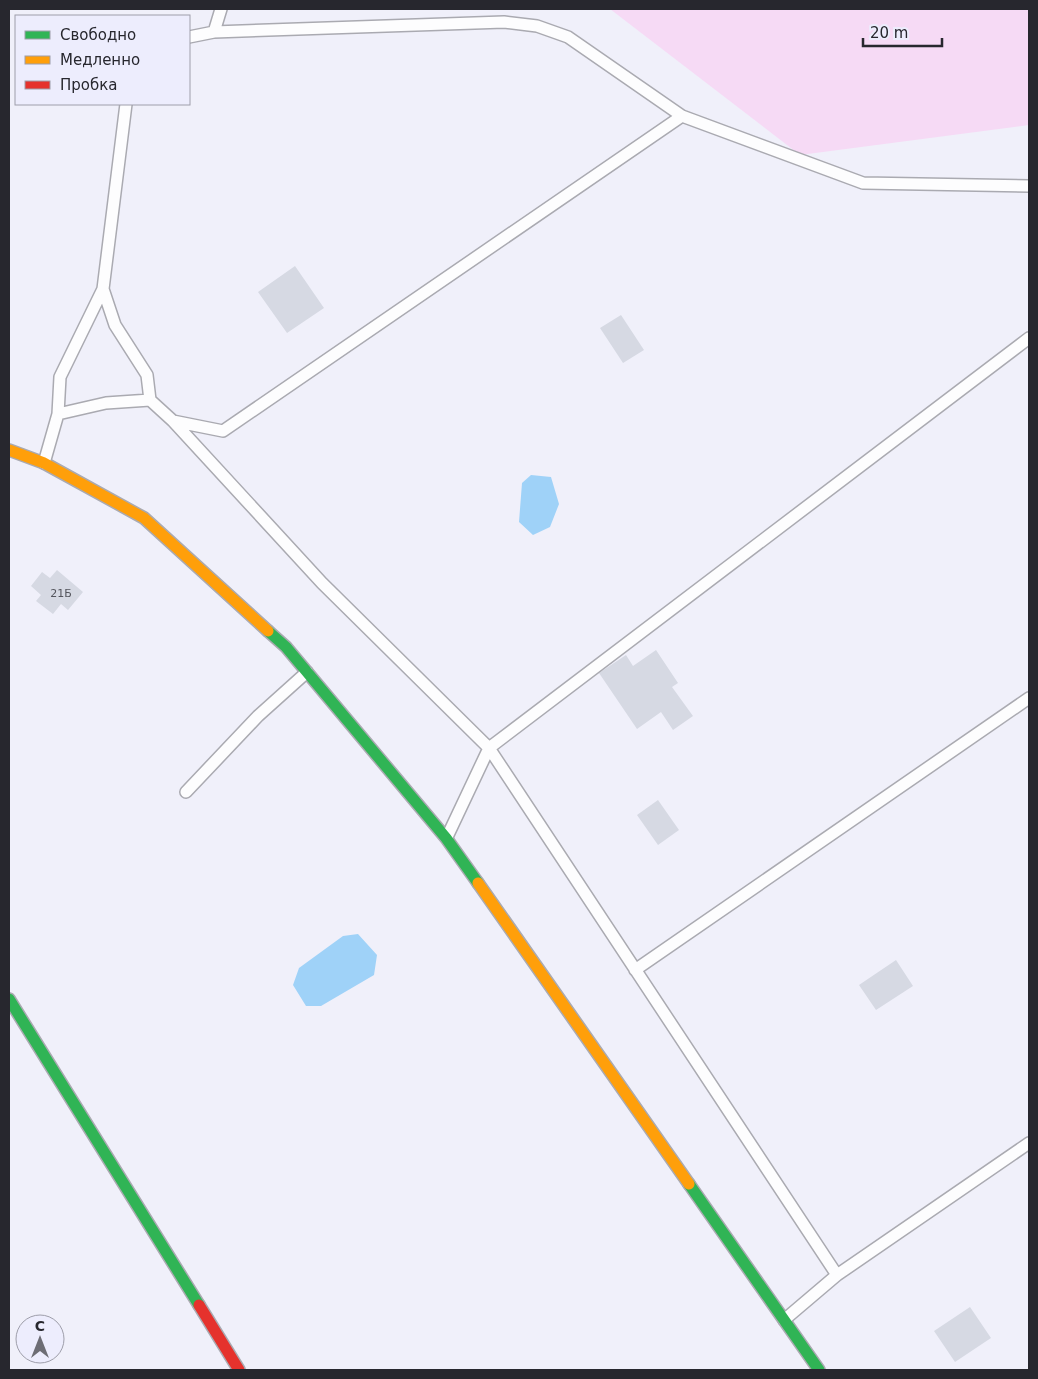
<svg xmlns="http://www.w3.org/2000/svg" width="1038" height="1379" font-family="'DejaVu Sans',sans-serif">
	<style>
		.green { fill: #f6daf5 }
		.water { fill: #9fd2f8 }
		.building { fill: #d6d9e3 }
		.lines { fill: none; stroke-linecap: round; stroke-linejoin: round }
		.lane-casing { stroke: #aaaab1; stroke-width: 14 }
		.fast-casing { stroke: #aaaab1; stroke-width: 14 }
		.slow-casing { stroke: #aaaab1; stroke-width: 14 }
		.jam-casing { stroke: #aaaab1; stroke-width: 14 }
		.lane { stroke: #fdfdfe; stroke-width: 11 }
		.fast { stroke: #30b455; stroke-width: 11 }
		.slow { stroke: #ff9f0a; stroke-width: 11 }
		.jam { stroke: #e5322d; stroke-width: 11 }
		.labels { text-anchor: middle; stroke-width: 4; stroke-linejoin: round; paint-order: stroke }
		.number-label { font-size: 11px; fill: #54555d }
	</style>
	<rect width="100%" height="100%" fill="#f0f0fa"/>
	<path class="green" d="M610,9H1029V125L800,155Z"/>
	<path class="water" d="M531,475L551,477L559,504L550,527L533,535L519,522L522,483Z
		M358,934L377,955L374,975L321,1006H306L293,985L299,968L343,936Z"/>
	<path class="building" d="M295,266L324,308L287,333L258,292Z
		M621,315L644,350L623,363L600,328Z
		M57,570L83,592L68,610L61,604L53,614L36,601L41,595L31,586L42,572L50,578Z
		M656,650L678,683L672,687L693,716L673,730L661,712L637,729L599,673L626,655L633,666Z
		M658,800L679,830L658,845L637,815Z
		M896,960L913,986L876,1010L859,985Z
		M970,1307L991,1338L955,1362L934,1331Z"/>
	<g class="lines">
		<defs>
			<path id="lane" d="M214,32L221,9
				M189,37L214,32L504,22L537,26L568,37L682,116L863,183L1029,186
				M103,289L115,325L147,375L150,400
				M58,414L60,377L103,289L126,104
				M173,421L322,583L489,748L837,1275L784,1320
				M44,463L58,414L106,403L150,400L173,421L223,431L682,116
				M186,792L258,716L307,672
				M447,837L489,748L1029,338
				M635,970L1029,698
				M837,1275L1029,1143"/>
			<path id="fast" d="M268,631L286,647L446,838L478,883
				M9,999L199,1305
				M689,1184L819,1370"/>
			<path id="slow" d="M9,450L44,463L144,518L268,631
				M478,883L689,1184"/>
			<path id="jam" d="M199,1305L239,1370"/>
		</defs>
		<use href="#lane" class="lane-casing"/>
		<use href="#fast" class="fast-casing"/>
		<use href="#slow" class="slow-casing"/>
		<use href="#jam" class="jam-casing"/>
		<use href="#lane" class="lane"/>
		<use href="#fast" class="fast"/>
		<use href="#slow" class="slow"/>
		<use href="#jam" class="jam"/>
	</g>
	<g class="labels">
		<g class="number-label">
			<text x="61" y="597">21Б</text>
		</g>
	</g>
	<rect width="1038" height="1379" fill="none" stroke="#27272e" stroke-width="20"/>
	<rect x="15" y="15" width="175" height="90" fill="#ededfd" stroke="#9e9eaa"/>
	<rect x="25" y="31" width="25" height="8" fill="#30b455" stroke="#9e9eaa"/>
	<text x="60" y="40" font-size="15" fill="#27272e">Свободно</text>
	<rect x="25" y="56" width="25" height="8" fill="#ff9f0a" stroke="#9e9eaa"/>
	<text x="60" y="65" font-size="15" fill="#27272e">Медленно</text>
	<rect x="25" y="81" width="25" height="8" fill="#e5322d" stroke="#9e9eaa"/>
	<text x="60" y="90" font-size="15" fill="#27272e">Пробка</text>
	<g transform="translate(40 1339)"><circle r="24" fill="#ededfd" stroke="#9e9eaa"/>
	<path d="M0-4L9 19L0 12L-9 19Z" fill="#6d6d75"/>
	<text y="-8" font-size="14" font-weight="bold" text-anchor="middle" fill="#27272e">С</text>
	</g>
	<path d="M863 38v8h79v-8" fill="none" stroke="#27272e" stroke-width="2.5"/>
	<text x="870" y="38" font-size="15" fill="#27272e" stroke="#ededfd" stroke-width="4" paint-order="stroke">20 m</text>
</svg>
